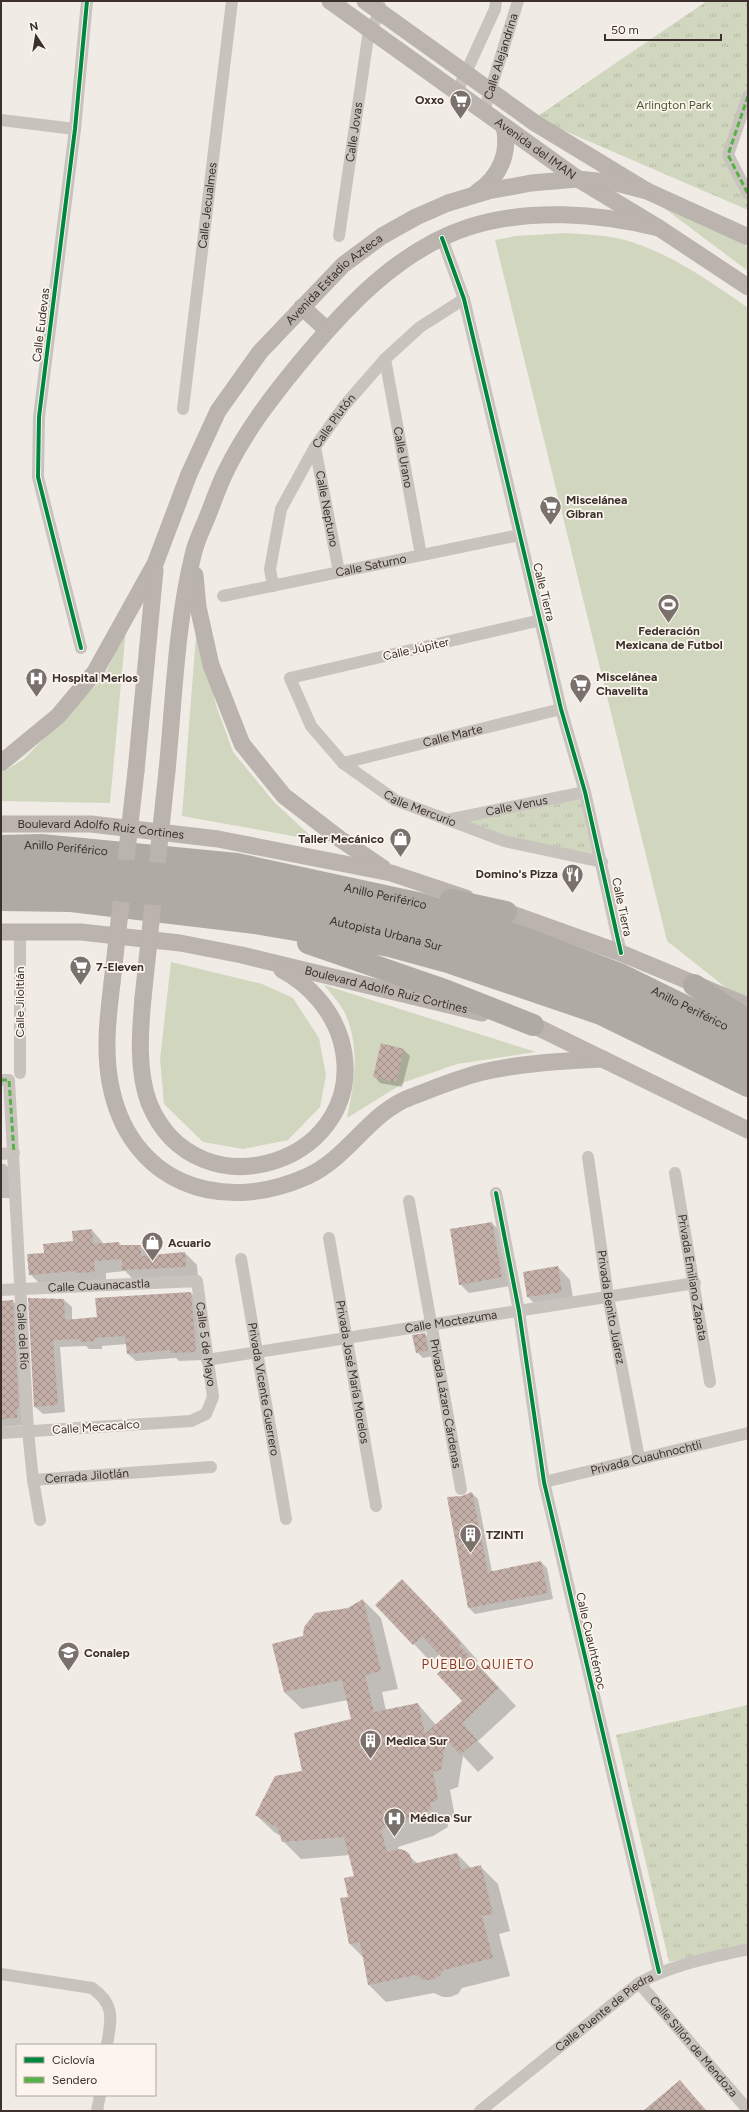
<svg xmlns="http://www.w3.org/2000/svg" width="749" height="2112" font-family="Figtree,sans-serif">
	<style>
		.grass { fill: #d1d6bf }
		.park { fill: url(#park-tufts) }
		.shadow { fill: #0003 }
		.building { fill: url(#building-cross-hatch) }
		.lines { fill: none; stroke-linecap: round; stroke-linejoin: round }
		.street { stroke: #c9c3be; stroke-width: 12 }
		.secondary { stroke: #bab3ae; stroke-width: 17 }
		.highway { stroke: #afaaa4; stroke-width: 22 }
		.secondary-bridge { stroke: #bab3ae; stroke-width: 17 }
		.highway-bridge { stroke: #afaaa4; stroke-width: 22 }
		.quiet { stroke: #57b246; stroke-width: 3; stroke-dasharray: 6 3; stroke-linecap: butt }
		.cycleway-casing { stroke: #fbf5ee; stroke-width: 6 }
		.cycleway { stroke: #00873e; stroke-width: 4 }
		.labels { text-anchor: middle; stroke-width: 3.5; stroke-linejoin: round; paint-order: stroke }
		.street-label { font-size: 12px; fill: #3b302b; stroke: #fbf5ee }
		.poi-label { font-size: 12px; font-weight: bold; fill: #3b302b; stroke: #fbf5ee; text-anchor: start }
		.park-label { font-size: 12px; fill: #4a5a2e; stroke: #fbf5ee }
		.neighbourhood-label { font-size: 13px; letter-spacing: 1px; fill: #8c3b22; stroke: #fbf5ee }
	</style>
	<defs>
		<pattern id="park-tufts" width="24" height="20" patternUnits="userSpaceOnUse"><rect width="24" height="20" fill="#d1d6bf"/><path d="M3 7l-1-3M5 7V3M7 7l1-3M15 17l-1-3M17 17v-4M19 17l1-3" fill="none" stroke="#b4b8a4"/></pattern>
		<pattern id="building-cross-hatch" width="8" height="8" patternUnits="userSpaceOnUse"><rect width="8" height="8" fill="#c3afa7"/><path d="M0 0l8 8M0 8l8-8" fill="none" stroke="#a08f88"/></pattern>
	</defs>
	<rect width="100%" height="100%" fill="#f0ebe5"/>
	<path class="grass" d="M656,202L732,236L748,248V271Z
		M565,233C582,234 600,235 617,238C665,249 708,280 748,308V1003L739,998L667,941L495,240L516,236Z
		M197,623L216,705L233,752L274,802L315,840L182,816Z
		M126,629L110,803L1,801V773L24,759L104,677Z
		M171,962L262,984L293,998L319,1038L326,1075L320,1107L288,1140L243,1149L203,1142L164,1104L160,1059Z
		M324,985L536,1052L457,1064L405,1082L347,1118C354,1085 360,1051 347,1018C343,1006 332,995 324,985Z"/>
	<path class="park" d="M707,1H748V96L728,155L748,194V210L535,118Z
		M585,792L602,862L447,820Z
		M748,1705V1945L669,1962L616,1735Z"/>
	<path class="shadow" d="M403,1049L410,1056L402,1087L380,1083L374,1076Z
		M1,1164H5L11,1170L13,1198H1Z
		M492,1223L501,1232L510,1286L469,1293L460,1284Z
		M92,1230L104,1244L119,1243L122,1246H140L151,1256L185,1253L197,1265L198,1278L136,1282L125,1271L106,1273V1284L42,1286L30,1274L45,1254L74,1242Z
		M558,1267L570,1280L574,1304L540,1309L528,1297Z
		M191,1293L198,1301L203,1360L179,1361L176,1358L136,1361L128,1354L127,1344L102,1346V1349H89L86,1346L60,1347L65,1412L43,1414L35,1407L29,1299L64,1300L72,1307V1320L98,1318Z
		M13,1301L21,1309L25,1425L1,1427V1302Z
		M425,1334L431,1340L434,1356L423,1358L417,1352Z
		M472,1493L478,1499L492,1572L541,1562L547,1568L553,1599L475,1614L469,1608L449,1498L462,1497Z
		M420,1598L458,1638L478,1661L476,1663L516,1706L478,1741L494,1758L478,1772L463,1756L458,1787L450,1790L455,1817L447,1820L448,1827L433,1836L398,1847L399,1851L405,1852L418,1864L457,1854L471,1868L480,1866L498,1884L510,1931L499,1934L510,1976L462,1988L458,1994L450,1997H443L434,1993L386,2002L369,1985L364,1958L350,1944L341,1899L349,1898L355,1876L350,1855L301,1859L283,1841L282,1837L274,1832L256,1815L303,1772L352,1720L348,1700L302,1709L284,1692L304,1637L348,1608L363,1600L381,1618L398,1689L382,1692L386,1711L418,1704L436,1725L463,1701L450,1664L440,1654L431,1662L414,1644Z
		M680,2081L707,2111H644Z"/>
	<path class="building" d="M381,1043L404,1049L396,1082L373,1077Z
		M492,1222L502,1277L459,1285L450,1229Z
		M92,1229L93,1244L119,1242V1245H141V1256L185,1252L186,1267L122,1270V1259L94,1261L95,1272L75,1273V1271L29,1275L27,1254L44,1253L43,1244L73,1241L72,1231Z
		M558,1266L562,1292L527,1297L523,1272Z
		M191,1292L196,1352L170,1353V1350L127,1354L125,1336L94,1338L95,1341L80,1342V1339L53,1340L58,1405L34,1407L28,1298L64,1299L65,1320L97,1317L95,1298Z
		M13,1300L19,1408L17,1409V1418L1,1419V1301Z
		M425,1333L428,1350L416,1353L412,1335Z
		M472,1492L488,1572L541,1561L548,1593L468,1608L447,1497L462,1496Z
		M402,1579L440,1619L461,1643L459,1645L499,1688L462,1723L477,1740L460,1755L446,1739L441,1770L433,1772L438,1800L430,1803L431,1809L415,1819L381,1829L387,1852L400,1849L406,1851L410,1855L413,1864L457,1853L461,1870L481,1865L493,1914L482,1916L493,1958L444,1970L440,1976L432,1980H424L416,1975L368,1985L360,1942L349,1944L340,1898L348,1897L344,1878L354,1876L344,1837L282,1842L278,1828L255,1815L275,1776L302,1771L294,1733L351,1719L342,1680L284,1692L272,1644L303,1636L304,1627L315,1613L348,1608L363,1599L381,1671L365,1675L374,1712L418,1703L425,1734L462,1701L437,1674L448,1664L422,1636L413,1645L375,1605Z
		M680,2080L706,2111H643Z"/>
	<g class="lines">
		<g class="street">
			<path d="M457,92L495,9L496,1"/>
			<path d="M748,96L728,155L748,194"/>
			<path id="s1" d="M484,111L518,1"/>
			<path d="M1,120L75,129"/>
			<path id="s2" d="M339,236L369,30L381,13L380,6"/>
			<path d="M442,238L464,299L561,709L585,792L621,953"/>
			<path id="s3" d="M385,359L421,555"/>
			<path id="s4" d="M183,409L232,1"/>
			<path id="s5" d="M315,447L339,572"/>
			<path id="s6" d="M273,586L270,569L281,509L315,447L344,406L385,359L420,327L464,299"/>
			<path id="s7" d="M223,596L519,535"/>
			<path id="s8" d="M541,620L290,678L311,726L343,763L395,800L504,841L602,862"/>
			<path d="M81,648L38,477L39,417L75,129L87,1"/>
			<path id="s9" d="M343,763L561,709"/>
			<path id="s10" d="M447,820L585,792"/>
			<path d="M20,932V1073"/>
			<path id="s11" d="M1,1080H9L28,1431L33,1480L40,1520"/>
			<path d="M1,1154L14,1153"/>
			<path id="s12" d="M588,1157L608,1296L639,1458"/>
			<path id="s13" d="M675,1173L710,1382"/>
			<path d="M496,1193L519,1311L544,1482L659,1972"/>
			<path id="s14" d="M409,1201L461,1489"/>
			<path id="s15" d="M329,1238L376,1506"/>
			<path id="s16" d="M241,1259L286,1519"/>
			<path id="s17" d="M1,1290L197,1281L213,1397L206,1414L191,1421L1,1433"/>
			<path id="s18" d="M207,1360L695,1283"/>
			<path id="s19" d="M33,1480L211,1467"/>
			<path id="s20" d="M544,1482L748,1433"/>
			<path d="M1,1974L92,1988C116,2005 111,2019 107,2045"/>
			<path id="s21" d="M639,1983L748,2110"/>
			<path d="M97,2111L100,2095"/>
			<path id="s22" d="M480,2111L639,1983C674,1964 710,1958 748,1949"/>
		</g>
		<g class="secondary">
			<path id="s23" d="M330,1L578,179L659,228L748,287"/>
			<path d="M365,1L535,123L647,191L748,237"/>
			<path d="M477,192C500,177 510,153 504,126"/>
			<path d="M302,307L327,330"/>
			<path d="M195,575L198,607L211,665L242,744L284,796L340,839L383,868"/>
			<path id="s24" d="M1,763L58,716L95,672L155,564L189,474L218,411L260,352L343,265L382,236L416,217L448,203L488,191L531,183L578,179L616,183L647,191"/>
			<path d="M136,771L155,570"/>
			<path d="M167,771C174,699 176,625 193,555C196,541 203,528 208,515C214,500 219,485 226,471C245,432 271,398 298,365C344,309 398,250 469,227C529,208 598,213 659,228"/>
			<path id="s25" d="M1,824H91L218,839L391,873L466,898"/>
			<path d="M495,908L621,953L748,1006"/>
			<path id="s26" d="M1,932H81L180,943L242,955L482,1013"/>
			<path d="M112,983C108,1016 104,1049 110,1082C128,1183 220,1216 308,1176C348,1158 370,1112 411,1097C435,1088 458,1078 483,1072C521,1063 563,1061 603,1059"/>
			<path d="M143,998C140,1031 137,1071 149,1103C197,1220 374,1161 341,1040C332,1010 309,984 282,970"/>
			<path d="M522,1022L533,1025L748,1130"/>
		</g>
		<g class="highway">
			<path id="s27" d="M1,846L41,845L237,864L422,904L524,938L620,974L748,1037"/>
			<path d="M1,900L71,901L255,923L389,946L451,963L601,1014L748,1086"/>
			<path d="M451,900L506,912"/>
			<path d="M308,943L447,991L533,1025"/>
			<path d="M694,985L748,1021"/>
		</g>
		<path class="secondary-bridge" d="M112,983L136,771
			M143,998L167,771"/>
		<g class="highway-bridge">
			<path d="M1,866C179,865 358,899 526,955C602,981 678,1011 748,1051"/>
			<path id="s28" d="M1,884L81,886L229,902L287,911L392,934L453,950L612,1003L748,1072"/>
		</g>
		<path class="quiet" d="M748,96L728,155L748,194
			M1,1080H9L14,1153"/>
		<defs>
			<path id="cycleway" d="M442,238L464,299L561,709L585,792L621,953
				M81,648L38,477L39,417L75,129L87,1
				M496,1193L519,1311L544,1482L659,1972"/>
		</defs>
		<use href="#cycleway" class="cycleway-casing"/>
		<use href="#cycleway" class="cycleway"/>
	</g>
	<defs>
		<symbol id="supermarket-pin" viewBox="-11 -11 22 30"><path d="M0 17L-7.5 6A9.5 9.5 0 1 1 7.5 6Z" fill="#7a716c" stroke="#fbf5ee"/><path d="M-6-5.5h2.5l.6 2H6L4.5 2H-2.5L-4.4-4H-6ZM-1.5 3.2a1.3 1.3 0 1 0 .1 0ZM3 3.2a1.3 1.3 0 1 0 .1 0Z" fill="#fff"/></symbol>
		<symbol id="stadium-pin" viewBox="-11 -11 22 30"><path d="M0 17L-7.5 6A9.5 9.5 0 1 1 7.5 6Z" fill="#7a716c" stroke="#fbf5ee"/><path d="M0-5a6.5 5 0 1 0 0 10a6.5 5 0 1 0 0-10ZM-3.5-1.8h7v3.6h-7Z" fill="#fff"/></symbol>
		<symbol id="hospital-pin" viewBox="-11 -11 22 30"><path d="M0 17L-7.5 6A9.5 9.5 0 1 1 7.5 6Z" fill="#7a716c" stroke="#fbf5ee"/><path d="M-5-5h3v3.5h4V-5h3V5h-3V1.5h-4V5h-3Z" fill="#fff"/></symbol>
		<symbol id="shop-pin" viewBox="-11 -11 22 30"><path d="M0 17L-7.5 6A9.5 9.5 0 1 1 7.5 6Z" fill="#7a716c" stroke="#fbf5ee"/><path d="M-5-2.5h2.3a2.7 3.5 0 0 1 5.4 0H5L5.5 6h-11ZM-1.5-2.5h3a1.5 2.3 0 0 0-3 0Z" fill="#fff"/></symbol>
		<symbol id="restaurant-pin" viewBox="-11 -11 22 30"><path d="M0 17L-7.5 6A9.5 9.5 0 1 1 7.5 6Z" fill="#7a716c" stroke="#fbf5ee"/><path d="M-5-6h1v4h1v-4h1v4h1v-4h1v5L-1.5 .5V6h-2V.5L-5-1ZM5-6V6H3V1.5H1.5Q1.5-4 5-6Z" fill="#fff"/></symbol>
		<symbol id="building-pin" viewBox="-11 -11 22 30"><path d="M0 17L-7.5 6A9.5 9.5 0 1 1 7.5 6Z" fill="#7a716c" stroke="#fbf5ee"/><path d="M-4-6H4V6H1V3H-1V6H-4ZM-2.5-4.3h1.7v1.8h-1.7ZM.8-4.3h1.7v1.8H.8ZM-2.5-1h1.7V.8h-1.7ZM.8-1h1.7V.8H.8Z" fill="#fff"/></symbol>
		<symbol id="school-pin" viewBox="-11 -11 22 30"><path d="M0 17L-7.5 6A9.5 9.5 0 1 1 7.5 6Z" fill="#7a716c" stroke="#fbf5ee"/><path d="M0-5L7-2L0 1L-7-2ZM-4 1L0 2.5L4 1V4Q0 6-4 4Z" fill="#fff"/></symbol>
	</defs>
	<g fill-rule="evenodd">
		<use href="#supermarket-pin" x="448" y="88" width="25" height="34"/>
		<use href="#supermarket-pin" x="538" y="494" width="25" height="34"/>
		<use href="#stadium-pin" x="656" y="592" width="25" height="34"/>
		<use href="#hospital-pin" x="24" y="666" width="25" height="34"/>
		<use href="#supermarket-pin" x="568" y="672" width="25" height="34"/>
		<use href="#shop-pin" x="388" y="826" width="25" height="34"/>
		<use href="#restaurant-pin" x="560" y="862" width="25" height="34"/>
		<use href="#supermarket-pin" x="68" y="954" width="25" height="34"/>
		<use href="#shop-pin" x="140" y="1230" width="25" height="34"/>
		<use href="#building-pin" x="458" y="1522" width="25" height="34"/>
		<use href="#school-pin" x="56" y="1640" width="25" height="34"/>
		<use href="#building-pin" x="358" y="1728" width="25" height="34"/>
		<use href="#hospital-pin" x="382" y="1806" width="25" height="34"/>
	</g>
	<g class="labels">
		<g class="street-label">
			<text dy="4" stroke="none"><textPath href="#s1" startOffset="57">Calle Alejandrina</textPath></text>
			<text dy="4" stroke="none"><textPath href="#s2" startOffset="105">Calle Jovas</textPath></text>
			<text dy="4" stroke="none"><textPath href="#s23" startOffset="253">Avenida del IMAN</textPath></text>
			<text dy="4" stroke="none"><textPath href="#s4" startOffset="205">Calle Jecualmes</textPath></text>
			<text dy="4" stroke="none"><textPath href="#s24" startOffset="597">Avenida Estadio Azteca</textPath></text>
			<text transform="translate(41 325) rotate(-83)" y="4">Calle Eudevas</text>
			<text dy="4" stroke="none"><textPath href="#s6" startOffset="181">Calle Plutón</textPath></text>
			<text dy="4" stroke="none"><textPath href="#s3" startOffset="100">Calle Urano</textPath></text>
			<text dy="4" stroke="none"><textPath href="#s5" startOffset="63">Calle Neptuno</textPath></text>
			<text dy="4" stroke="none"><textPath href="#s7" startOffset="151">Calle Saturno</textPath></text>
			<text transform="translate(544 592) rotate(76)" y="4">Calle Tierra</text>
			<text transform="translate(416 649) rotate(-13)" y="4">Calle Júpiter</text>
			<text dy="4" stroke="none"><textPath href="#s9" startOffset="113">Calle Marte</textPath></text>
			<text dy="4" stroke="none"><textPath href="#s10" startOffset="71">Calle Venus</textPath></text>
			<text dy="4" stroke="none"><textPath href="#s8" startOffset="449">Calle Mercurio</textPath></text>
			<text dy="4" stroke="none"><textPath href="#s25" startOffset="100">Boulevard Adolfo Ruiz Cortines</textPath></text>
			<text dy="4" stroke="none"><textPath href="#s27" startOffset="65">Anillo Periférico</textPath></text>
			<text dy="4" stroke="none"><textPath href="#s27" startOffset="389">Anillo Periférico</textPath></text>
			<text transform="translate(622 907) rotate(78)" y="4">Calle Tierra</text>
			<text dy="4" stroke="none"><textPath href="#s28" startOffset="389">Autopista Urbana Sur</textPath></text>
			<text dy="4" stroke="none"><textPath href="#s26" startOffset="391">Boulevard Adolfo Ruiz Cortines</textPath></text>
			<text transform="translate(20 1002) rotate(-90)" y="4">Calle Jiloltlán</text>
			<text dy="4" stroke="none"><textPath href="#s27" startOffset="714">Anillo Periférico</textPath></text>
			<text dy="4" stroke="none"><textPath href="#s13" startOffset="106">Privada Emiliano Zapata</textPath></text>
			<text dy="4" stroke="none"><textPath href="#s17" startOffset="98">Calle Cuaunacastla</textPath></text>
			<text dy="4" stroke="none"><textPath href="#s12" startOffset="152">Privada Benito Juárez</textPath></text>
			<text dy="4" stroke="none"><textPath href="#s18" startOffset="247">Calle Moctezuma</textPath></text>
			<text dy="4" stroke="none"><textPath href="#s11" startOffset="265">Calle del Río</textPath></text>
			<text dy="4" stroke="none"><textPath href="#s17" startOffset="260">Calle 5 de Mayo</textPath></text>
			<text dy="4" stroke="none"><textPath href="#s15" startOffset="136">Privada José María Morelos</textPath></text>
			<text dy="4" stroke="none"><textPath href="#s16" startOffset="132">Privada Vicente Guerrero</textPath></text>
			<text dy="4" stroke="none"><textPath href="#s14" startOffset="206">Privada Lázaro Cárdenas</textPath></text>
			<text transform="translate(96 1427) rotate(-4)" y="4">Calle Mecacalco</text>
			<text dy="4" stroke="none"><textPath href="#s20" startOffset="105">Privada Cuauhnochtli</textPath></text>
			<text dy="4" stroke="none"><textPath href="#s19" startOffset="54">Cerrada Jilotlán</textPath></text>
			<text transform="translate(591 1641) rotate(77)" y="4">Calle Cuauhtémoc</text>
			<text dy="4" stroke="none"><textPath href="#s22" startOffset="159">Calle Puente de Piedra</textPath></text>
			<text dy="4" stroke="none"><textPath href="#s21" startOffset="84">Calle Sillón de Mendoza</textPath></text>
		</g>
		<g class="poi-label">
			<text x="444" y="104" text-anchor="end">Oxxo</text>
			<text x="566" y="504">Miscelánea<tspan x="566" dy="14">Gibran</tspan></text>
			<text x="669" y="635" text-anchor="middle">Federación<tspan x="669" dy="14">Mexicana de Futbol</tspan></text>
			<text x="596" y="681">Miscelánea<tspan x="596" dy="14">Chavelita</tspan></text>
			<text x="52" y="682">Hospital Merlos</text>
			<text x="384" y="843" text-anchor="end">Taller Mecánico</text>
			<text x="558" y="878" text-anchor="end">Domino's Pizza</text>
			<text x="96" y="971">7-Eleven</text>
			<text x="168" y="1247">Acuario</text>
			<text x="486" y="1539">TZINTI</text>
			<text x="84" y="1657">Conalep</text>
			<text x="386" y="1745">Medica Sur</text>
			<text x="410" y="1822">Médica Sur</text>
		</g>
		<g class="park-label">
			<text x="674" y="109">Arlington Park</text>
		</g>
		<g class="neighbourhood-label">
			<text x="478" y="1669">PUEBLO QUIETO</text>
		</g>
	</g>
	<rect width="749" height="2112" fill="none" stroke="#3b302b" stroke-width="4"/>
	<rect x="16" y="2044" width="140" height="52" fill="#fbf5ee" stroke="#aea6a0"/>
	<rect x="24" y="2057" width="20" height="6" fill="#00873e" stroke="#aea6a0"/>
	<text x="52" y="2064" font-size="12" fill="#3b302b">Ciclovía</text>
	<rect x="24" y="2077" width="20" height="6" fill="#57b246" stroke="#aea6a0"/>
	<text x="52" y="2084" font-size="12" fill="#3b302b">Sendero</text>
	<g transform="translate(36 36) rotate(348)" stroke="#fbf5ee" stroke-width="3" paint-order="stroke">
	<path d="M0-3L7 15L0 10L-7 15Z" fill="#3b302b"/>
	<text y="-6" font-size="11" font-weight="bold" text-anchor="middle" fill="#3b302b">N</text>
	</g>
	<path d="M605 34v6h116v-6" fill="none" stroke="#3b302b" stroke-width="2"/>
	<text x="611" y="34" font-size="12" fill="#3b302b" stroke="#fbf5ee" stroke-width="3" paint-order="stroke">50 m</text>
</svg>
